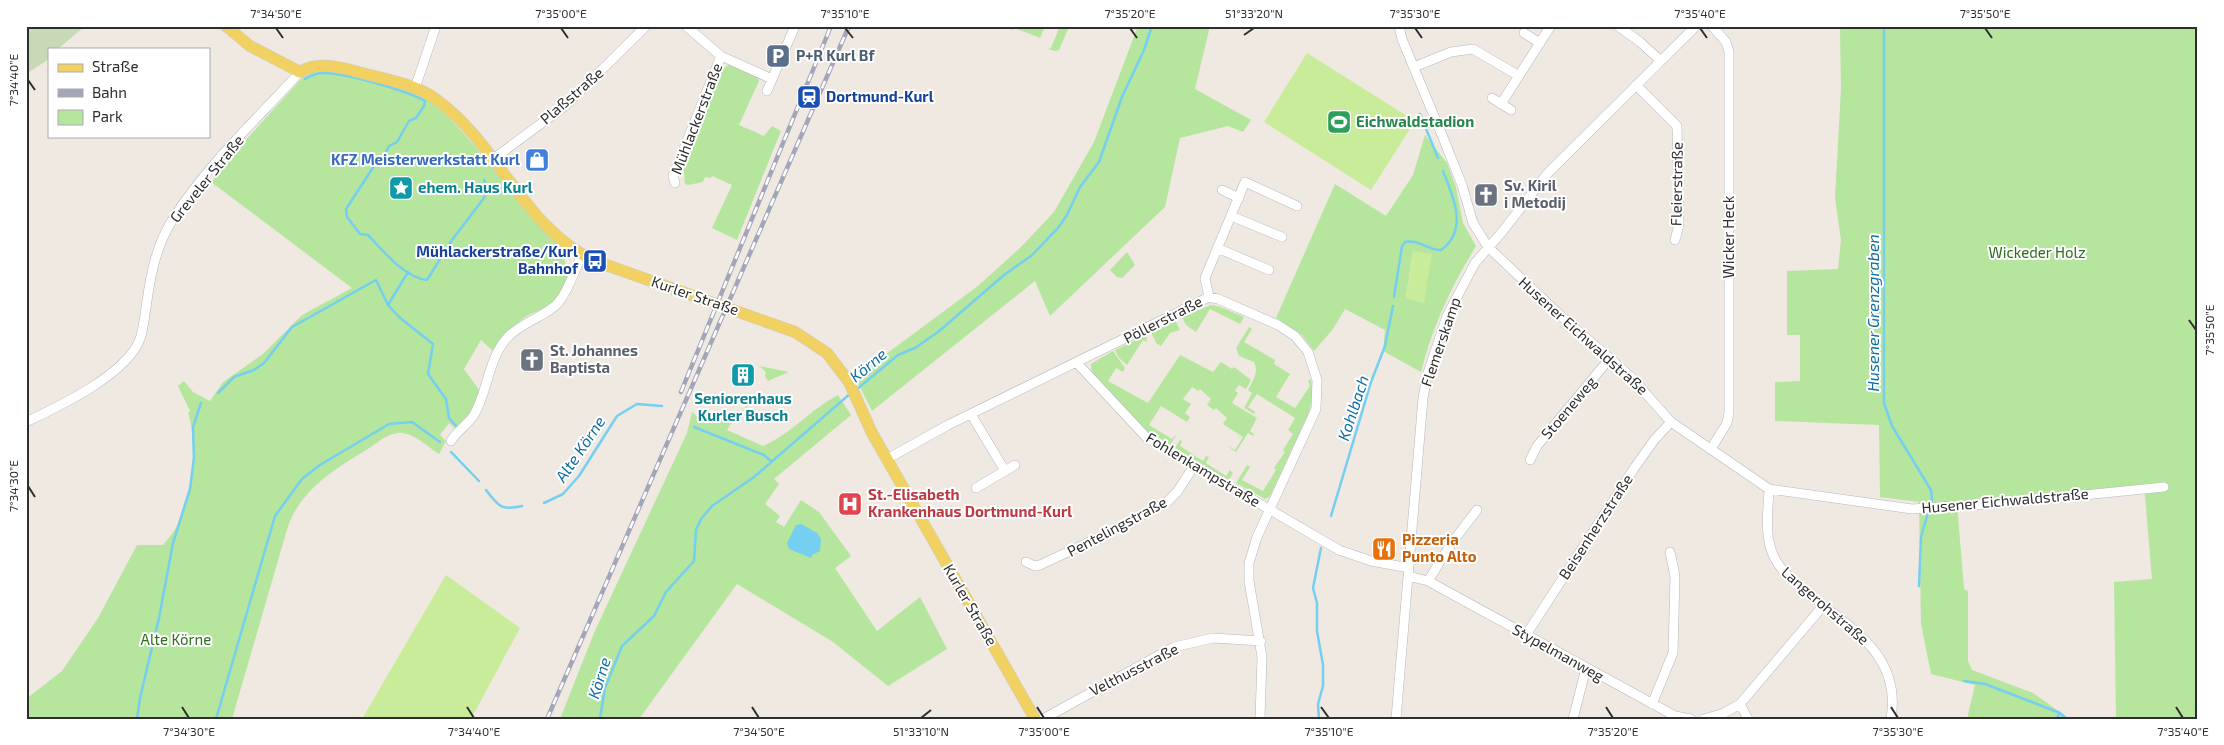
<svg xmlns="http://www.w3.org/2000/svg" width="2224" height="745" font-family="'Exo 2',sans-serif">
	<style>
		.green { fill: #b6e59e; fill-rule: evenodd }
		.cemetery { fill: #c8d9b8 }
		.pitch { fill: #c9ec9a }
		.water { fill: #75cff0 }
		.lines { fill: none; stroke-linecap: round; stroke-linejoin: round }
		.stream { stroke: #75cff0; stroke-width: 2.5 }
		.minor-casing { stroke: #b4b7c1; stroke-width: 10 }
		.major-casing { stroke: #c9c9c9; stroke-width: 12 }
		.minor { stroke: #fff; stroke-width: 9 }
		.major { stroke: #f2d163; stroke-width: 11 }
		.rail-casing { stroke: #a3a6b8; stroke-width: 4.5 }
		.rail { stroke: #fff; stroke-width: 2.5; stroke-dasharray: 8; stroke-linecap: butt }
		.ticks { fill: none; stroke: #2e2e2e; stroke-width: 2 }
		.labels { text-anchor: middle; stroke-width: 4; stroke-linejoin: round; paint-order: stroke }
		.service-label { font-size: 15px; font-weight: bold; fill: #4e5e75; stroke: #fff; text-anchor: start }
		.street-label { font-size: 15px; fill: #2e2e2e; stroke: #fff }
		.transit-label { font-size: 15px; font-weight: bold; fill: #164399; stroke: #fff; text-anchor: start }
		.leisure-label { font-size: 15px; font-weight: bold; fill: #27864d; stroke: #fff; text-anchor: start }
		.shop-label { font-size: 15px; font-weight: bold; fill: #366cbe; stroke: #fff; text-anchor: end }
		.worship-label { font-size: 15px; font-weight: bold; fill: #5b616d; stroke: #fff; text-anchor: start }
		.culture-label { font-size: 15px; font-weight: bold; fill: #0d838f; stroke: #fff; text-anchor: start }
		.park-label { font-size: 15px; fill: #2c6e1b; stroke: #fff }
		.health-label { font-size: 15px; font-weight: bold; fill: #be3a42; stroke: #fff; text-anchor: start }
		.food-label { font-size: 15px; font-weight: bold; fill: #c56008; stroke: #fff; text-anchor: start }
		.water-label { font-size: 16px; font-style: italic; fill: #0d6fa3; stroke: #fff }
		.neatline { fill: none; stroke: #2e2e2e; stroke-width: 2 }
		.ticks-label { font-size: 12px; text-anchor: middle; fill: #2e2e2e }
	</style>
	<rect width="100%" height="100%" fill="#efe9e1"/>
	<path class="green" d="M1011,26H1045L1040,38L1015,28L1013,30L1010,29Z
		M1060,26L1068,29L1059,50L1055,51L1048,49L1051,48Z
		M1138,26H1210L1195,89L1251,120L1243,132L1228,126L1180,138L1165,207L1050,316L1035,281L872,411L855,377L978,286L1021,247L1054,212L1094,142Z
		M1840,26H2198V719H2116L2114,582L2152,579L2144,485L1957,504L1964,589L1968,591V661L1972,670L2033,693L2064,715L2061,719H1967L1975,685L1931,674L1921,624L1919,502L1880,497L1879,425L1775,421V382L1800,381V335H1787V271L1838,269L1841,240L1835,198L1841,89Z
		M729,65L757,77L759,81L739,125L764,136L772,126L781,131L737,240L712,228L732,185L712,176L711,178L705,177L703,182L688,185L685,184L683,162L722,69Z
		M326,71C355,76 408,87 432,103C445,112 455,124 465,135C498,171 523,213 559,246L557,249C572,264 571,290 553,303C545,309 533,312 525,317C511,327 503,338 494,352L481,340L464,369L482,394L474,416L458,431L449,423L440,435L446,441L439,454C428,447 415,434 402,433C392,431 379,441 371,447C338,467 302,488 288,526L232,719H26V699L62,671L98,618L137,545H163C168,539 173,533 177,526C192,499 198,442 188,413L190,411L178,386L184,381L193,392L210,401L223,382L263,354L302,315L352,288L211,182L230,161L232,155L303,77L314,72Z
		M1425,135L1447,163L1456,187L1463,223L1476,246C1451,287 1433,325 1421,372L1383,351L1385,330L1345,309L1333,329L1314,351L1302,335L1276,318L1335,184L1386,216L1413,175ZM1413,251L1424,302H1423L1406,298Z
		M1127,252L1135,265L1122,278L1117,277L1110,270Z
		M1211,305L1218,306L1244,317L1240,324L1210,309L1196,332L1186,325L1182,317Z
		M1175,320L1180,330L1170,333L1161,346L1156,343L1151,332Z
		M1249,327L1252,329L1244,342L1275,360L1274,364L1290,374L1276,397L1295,408L1310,386L1308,380L1311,379C1313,392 1312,403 1308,415L1270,496L1265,499L1236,483L1247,465L1250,467L1242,480L1263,491L1276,470L1274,468L1285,452L1283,450L1293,434L1288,430L1295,418L1257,394L1248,407L1255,412L1254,414L1244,408L1252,393L1248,390C1253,381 1259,372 1254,362L1239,356L1236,348Z
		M1146,335L1147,342L1143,340L1127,365L1119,358L1115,350Z
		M1113,351L1125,368L1123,372L1116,368L1108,381L1148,403L1180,355L1213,372L1221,362L1232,369L1234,367L1251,380L1246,389L1239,385L1235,391L1238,393L1232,403L1257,418L1250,431L1254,434L1253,436L1248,433L1236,452L1226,445L1235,450L1243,437L1223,424L1227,418L1216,408L1214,410L1207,405L1211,399L1200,389L1198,391L1192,387L1183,399L1191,404L1185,413L1190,417L1187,422L1161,406L1149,425L1172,439L1177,434L1170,445L1156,436L1154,438L1092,375L1091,364Z
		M759,366L789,372L768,381L765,376L766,372Z
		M755,395L757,396C749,408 733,418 727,430L763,446C791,434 811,409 838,395L851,415L774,479L779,484L765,504L780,516L776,522L784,527L801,500L819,512L851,556L835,568L877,631L920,597L947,649L888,686L833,642L737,584L639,719H560L594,633L687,433L692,412L700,419L703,413C730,424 737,421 755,395Z
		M1180,440L1182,441L1180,446L1203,461L1206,456L1209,457L1206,463L1226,476L1230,470L1233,473L1229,480L1175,448Z"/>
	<path class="cemetery" d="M26,26H85L58,49H49V59L26,74Z"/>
	<path class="pitch" d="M1307,53L1415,121L1371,190L1264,122Z
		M1413,251L1432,254L1424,303L1406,298Z
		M446,575L520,628L471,719H362Z"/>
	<path class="water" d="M801,524L817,533L821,539L820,551L812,555L811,558L789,549L787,543L796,525Z"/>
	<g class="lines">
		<path class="stream" d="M1884,26V403L1892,426L1931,490L1932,499L1921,537L1919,586
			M305,79C310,76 317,73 323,73C345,73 405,90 425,101L424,106L416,118L409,121L397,142L389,146L384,156L378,160L346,209L347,217L360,234L368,235C382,250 405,278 427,280L452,240L484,198L487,187L484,180
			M1420,114L1438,158
			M1394,297L1402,246L1405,242C1420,239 1428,251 1441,250C1469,230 1453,196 1443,171
			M388,305L408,272
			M856,390L898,355L915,348L938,332L1004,275L1031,256L1058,228L1067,215L1080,187L1099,162L1122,97L1144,50L1152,26
			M218,393L234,377L254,370L264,363L292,327L376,280L388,305L399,317L433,344L428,374L446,399L449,418L456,426
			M694,427L764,455L771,461
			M451,452L479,481
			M486,490C498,506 501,511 522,506
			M544,503L563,494L579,476L617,416L637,404L662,406
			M1331,516L1371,382L1385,346L1393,306
			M1964,681L1985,684L2060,713L2067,719
			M137,719L140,698L159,618L173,543L190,489L194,458L193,427L201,403
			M216,719L275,516L302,479L320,465L389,424L412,422L440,442
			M600,719L605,688L622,646L654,616L666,592L694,561L696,530L701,519L712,506L754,477L851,393
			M1319,719L1318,704L1323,686V665L1317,631V603L1313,588L1321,548
			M2056,719L2060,713"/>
		<defs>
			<path id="minor" d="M1399,26L1402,39L1444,140L1462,185L1473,223L1488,247L1561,316L1631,377L1671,422L1769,489L1912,509L2005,503L2164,487
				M1618,26L1640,42L1661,61
				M1524,33L1540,43
				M721,56L772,79
				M1414,67L1451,52L1473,49L1519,76
				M1636,85L1677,126L1679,225L1675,240
				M415,88L436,26
				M767,91L795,26
				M1492,98L1511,110
				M1501,104L1550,27
				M493,159L565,106L646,26
				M675,183L673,176L721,56L686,26
				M1222,190L1239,198
				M1231,216L1282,237
				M1217,248L1269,270
				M1209,297L1205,278L1245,182L1297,206
				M1077,363L1147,438L1339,550L1371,561L1409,568
				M971,414L1005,471
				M26,422C60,406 127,374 140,339C144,327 145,313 147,301C151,272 157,244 173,219C206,166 258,118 300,72
				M451,441C457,431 468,424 474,415C488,391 488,359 507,338C520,323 548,315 558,303C569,290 574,271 582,255
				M1711,449L1727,423L1729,413V52L1726,42L1712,26
				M887,459L948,425L1209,297L1218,299L1278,325L1295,336L1308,352L1317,380L1316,409L1257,537L1249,563V581L1262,657L1260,719
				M1530,460L1537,446L1610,358
				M976,488L1015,465
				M1769,489C1768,511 1764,537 1774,557C1781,571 1793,581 1805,591C1848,627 1902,653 1891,719
				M1026,562L1035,566L1040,565L1102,536L1167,502L1177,492L1194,466
				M1408,576L1428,581L1675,716L1691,719
				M1428,581L1451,544L1477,510
				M1526,635L1635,467L1655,439L1671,422
				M1652,704L1673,653L1675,576L1670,552
				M1740,704L1748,719
				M1043,719L1174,647L1213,638L1261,641
				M1396,719L1423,398L1427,376L1447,316L1475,263L1502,232L1547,174L1696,26
				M1573,719L1586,668
				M1704,719L1724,713L1740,704L1823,606"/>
			<path id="major" d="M226,26L250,46L300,72C317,61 340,67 358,72C384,79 416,84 437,100C499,145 524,229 595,261L795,332L827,353L849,382L872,433L1035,719"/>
		</defs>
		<use href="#minor" class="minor-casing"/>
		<use href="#major" class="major-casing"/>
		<use href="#minor" class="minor"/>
		<use href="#major" class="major"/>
		<defs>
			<path id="rail" d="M681,392L831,26
				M547,719L849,26"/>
		</defs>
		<use href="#rail" class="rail-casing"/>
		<use href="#rail" class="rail"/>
	</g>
	<path class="ticks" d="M276,28L283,38M561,28L568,38M845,28L853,38M1130,28L1137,38M1415,28L1422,38M1700,28L1707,38M1985,28L1992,38M1244,35L1254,28M28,80L35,90M2189,320L2196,330M28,486L35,497M182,707L189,718M467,707L474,718M752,707L759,718M1037,707L1044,718M1321,707L1329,718M1606,707L1613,718M1891,707L1898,718M2176,707L2183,718M921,718L931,710"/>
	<defs>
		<symbol id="parking-square" viewBox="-11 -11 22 22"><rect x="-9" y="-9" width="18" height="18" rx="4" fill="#5c6f8a" stroke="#fff"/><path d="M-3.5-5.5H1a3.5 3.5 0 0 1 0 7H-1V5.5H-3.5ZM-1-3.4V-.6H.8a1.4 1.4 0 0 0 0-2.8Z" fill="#fff"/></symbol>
		<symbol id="station-square" viewBox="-11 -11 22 22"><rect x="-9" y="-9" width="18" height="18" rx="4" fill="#1a4fb4" stroke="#fff"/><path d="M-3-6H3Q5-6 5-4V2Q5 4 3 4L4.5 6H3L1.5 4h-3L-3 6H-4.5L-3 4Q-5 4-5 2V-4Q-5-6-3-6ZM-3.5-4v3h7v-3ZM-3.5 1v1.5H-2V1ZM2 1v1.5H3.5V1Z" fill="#fff"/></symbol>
		<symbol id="stadium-square" viewBox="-11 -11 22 22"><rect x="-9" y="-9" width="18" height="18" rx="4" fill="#2e9e5b" stroke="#fff"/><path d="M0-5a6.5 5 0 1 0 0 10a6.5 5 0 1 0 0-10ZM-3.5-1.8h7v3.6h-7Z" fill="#fff"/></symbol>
		<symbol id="shop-square" viewBox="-11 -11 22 22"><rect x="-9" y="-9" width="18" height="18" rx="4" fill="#3f7fe0" stroke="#fff"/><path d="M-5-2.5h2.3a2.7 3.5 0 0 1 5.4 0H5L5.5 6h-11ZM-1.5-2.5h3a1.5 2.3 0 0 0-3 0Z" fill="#fff"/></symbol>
		<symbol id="sight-square" viewBox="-11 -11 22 22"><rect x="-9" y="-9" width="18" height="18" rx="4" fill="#0f9aa8" stroke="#fff"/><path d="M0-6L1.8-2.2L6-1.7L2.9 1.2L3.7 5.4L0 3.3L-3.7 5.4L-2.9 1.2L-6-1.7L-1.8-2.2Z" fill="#fff"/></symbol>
		<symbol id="church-square" viewBox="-11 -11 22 22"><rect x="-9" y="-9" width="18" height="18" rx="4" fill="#6b7280" stroke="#fff"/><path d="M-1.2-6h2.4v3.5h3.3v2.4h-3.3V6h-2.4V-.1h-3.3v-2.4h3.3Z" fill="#fff"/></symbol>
		<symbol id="bus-square" viewBox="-11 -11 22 22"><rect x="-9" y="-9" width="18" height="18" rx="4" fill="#1a4fb4" stroke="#fff"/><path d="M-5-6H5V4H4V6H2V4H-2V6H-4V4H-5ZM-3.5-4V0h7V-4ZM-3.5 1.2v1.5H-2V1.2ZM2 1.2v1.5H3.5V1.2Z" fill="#fff"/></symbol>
		<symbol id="building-square" viewBox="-11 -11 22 22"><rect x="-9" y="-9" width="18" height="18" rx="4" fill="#0f9aa8" stroke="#fff"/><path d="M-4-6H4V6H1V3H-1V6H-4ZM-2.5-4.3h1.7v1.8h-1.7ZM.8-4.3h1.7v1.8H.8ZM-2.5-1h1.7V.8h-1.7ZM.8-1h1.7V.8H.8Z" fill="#fff"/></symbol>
		<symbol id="hospital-square" viewBox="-11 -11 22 22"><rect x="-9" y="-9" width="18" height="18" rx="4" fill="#e0444e" stroke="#fff"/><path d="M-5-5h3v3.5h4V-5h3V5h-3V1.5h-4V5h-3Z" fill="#fff"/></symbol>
		<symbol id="restaurant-square" viewBox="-11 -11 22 22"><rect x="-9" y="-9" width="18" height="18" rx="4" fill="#e8710a" stroke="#fff"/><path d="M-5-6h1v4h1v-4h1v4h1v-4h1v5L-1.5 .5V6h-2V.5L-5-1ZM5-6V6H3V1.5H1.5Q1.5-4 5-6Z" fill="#fff"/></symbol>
	</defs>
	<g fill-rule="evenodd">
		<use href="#parking-square" x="764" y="42" width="28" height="28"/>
		<use href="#station-square" x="795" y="83" width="28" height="28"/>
		<use href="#stadium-square" x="1325" y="108" width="28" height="28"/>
		<use href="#shop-square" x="523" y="146" width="28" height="28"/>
		<use href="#sight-square" x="387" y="174" width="28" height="28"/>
		<use href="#church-square" x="1472" y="181" width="28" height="28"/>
		<use href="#bus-square" x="581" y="247" width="28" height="28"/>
		<use href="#church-square" x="518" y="346" width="28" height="28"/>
		<use href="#building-square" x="729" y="361" width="28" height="28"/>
		<use href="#hospital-square" x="836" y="490" width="28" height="28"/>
		<use href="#restaurant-square" x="1370" y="535" width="28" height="28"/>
	</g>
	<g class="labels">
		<g class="service-label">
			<text x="796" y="61">P+R Kurl Bf</text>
		</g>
		<g class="street-label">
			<text transform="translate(572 96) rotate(-41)" y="5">Plaßstraße</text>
			<text transform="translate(697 119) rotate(-69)" y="5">Mühlackerstraße</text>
			<text transform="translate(207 179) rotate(-51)" y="5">Greveler Straße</text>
			<text transform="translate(1677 184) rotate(-89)" y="5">Fleierstraße</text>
			<text transform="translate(1729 237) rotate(-90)" y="5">Wicker Heck</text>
			<text transform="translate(695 296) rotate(19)" y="5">Kurler Straße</text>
			<text transform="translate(1163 320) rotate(-27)" y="5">Pöllerstraße</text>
			<text transform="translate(1583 336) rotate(42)" y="5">Husener Eichwaldstraße</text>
			<text transform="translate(1441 342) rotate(-71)" y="5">Flemerskamp</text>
			<text transform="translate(1569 408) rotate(-50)" y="5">Stoeneweg</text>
			<text transform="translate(1203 470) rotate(31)" y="5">Fohlenkampstraße</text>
			<text transform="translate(2005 501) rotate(-5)" y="5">Husener Eichwaldstraße</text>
			<text transform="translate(1117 527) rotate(-28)" y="5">Pentelingstraße</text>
			<text transform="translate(1596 527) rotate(-57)" y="5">Beisenherzstraße</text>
			<text transform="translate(970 605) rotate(60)" y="5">Kurler Straße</text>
			<text transform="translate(1825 606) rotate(41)" y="5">Langerohstraße</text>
			<text transform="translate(1558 653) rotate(29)" y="5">Stypelmanweg</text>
			<text transform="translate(1134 670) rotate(-27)" y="5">Velthusstraße</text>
		</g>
		<g class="transit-label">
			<text x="826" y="102">Dortmund-Kurl</text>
			<text x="578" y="257" text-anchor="end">Mühlackerstraße/Kurl<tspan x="578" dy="17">Bahnhof</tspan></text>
		</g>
		<g class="leisure-label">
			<text x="1356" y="127">Eichwaldstadion</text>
		</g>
		<g class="shop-label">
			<text x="520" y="165">KFZ Meisterwerkstatt Kurl</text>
		</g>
		<g class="worship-label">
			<text x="1504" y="191">Sv. Kiril<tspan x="1504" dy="17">i Metodij</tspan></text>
			<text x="550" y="356">St. Johannes<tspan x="550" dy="17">Baptista</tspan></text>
		</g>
		<g class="culture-label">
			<text x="418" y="193">ehem. Haus Kurl</text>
			<text x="743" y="404" text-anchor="middle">Seniorenhaus<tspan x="743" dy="17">Kurler Busch</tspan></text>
		</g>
		<g class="park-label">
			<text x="2037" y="258">Wickeder Holz</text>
			<text x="176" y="645">Alte Körne</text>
		</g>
		<g class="health-label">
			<text x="868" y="500">St.-Elisabeth<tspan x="868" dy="17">Krankenhaus Dortmund-Kurl</tspan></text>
		</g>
		<g class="food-label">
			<text x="1402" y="545">Pizzeria<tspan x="1402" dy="17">Punto Alto</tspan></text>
		</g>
		<g class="water-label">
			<text transform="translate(1873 313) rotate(-90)" y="6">Husener Grenzgraben</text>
			<text transform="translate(868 365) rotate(-40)" y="6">Körne</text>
			<text transform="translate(1353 408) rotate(-72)" y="6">Kohlbach</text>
			<text transform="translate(580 449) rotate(-56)" y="6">Alte Körne</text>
			<text transform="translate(599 678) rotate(-73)" y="6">Körne</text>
		</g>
	</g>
	<rect width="2224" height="745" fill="none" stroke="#ffffff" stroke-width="55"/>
	<rect x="48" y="48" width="162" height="90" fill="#ffffff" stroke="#ababab"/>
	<rect x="58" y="64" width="25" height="8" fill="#f2d163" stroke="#ababab"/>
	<text x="92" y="72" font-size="15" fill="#2e2e2e">Straße</text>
	<rect x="58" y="89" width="25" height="8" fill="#a3a6b8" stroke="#ababab"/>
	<text x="92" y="98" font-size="15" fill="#2e2e2e">Bahn</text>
	<rect x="58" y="110" width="25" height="15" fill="#b6e59e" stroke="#ababab"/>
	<text x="92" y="122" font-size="15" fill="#2e2e2e">Park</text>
	<rect x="28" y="28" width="2168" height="690" class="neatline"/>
	<g class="ticks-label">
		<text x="276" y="18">7°34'50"E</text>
		<text x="561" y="18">7°35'00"E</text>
		<text x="845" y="18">7°35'10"E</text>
		<text x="1130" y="18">7°35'20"E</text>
		<text x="1254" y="18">51°33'20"N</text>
		<text x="1415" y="18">7°35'30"E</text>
		<text x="1700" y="18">7°35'40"E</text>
		<text x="1985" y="18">7°35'50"E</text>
		<text transform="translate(14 80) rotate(-90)" y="4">7°34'40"E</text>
		<text transform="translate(2210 330) rotate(-90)" y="4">7°35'50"E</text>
		<text transform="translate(14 486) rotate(-90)" y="4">7°34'30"E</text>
		<text x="189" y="736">7°34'30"E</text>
		<text x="474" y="736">7°34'40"E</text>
		<text x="759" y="736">7°34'50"E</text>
		<text x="921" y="736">51°33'10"N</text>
		<text x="1044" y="736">7°35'00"E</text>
		<text x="1329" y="736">7°35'10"E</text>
		<text x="1613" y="736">7°35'20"E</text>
		<text x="1898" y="736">7°35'30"E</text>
		<text x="2183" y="736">7°35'40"E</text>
	</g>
</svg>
